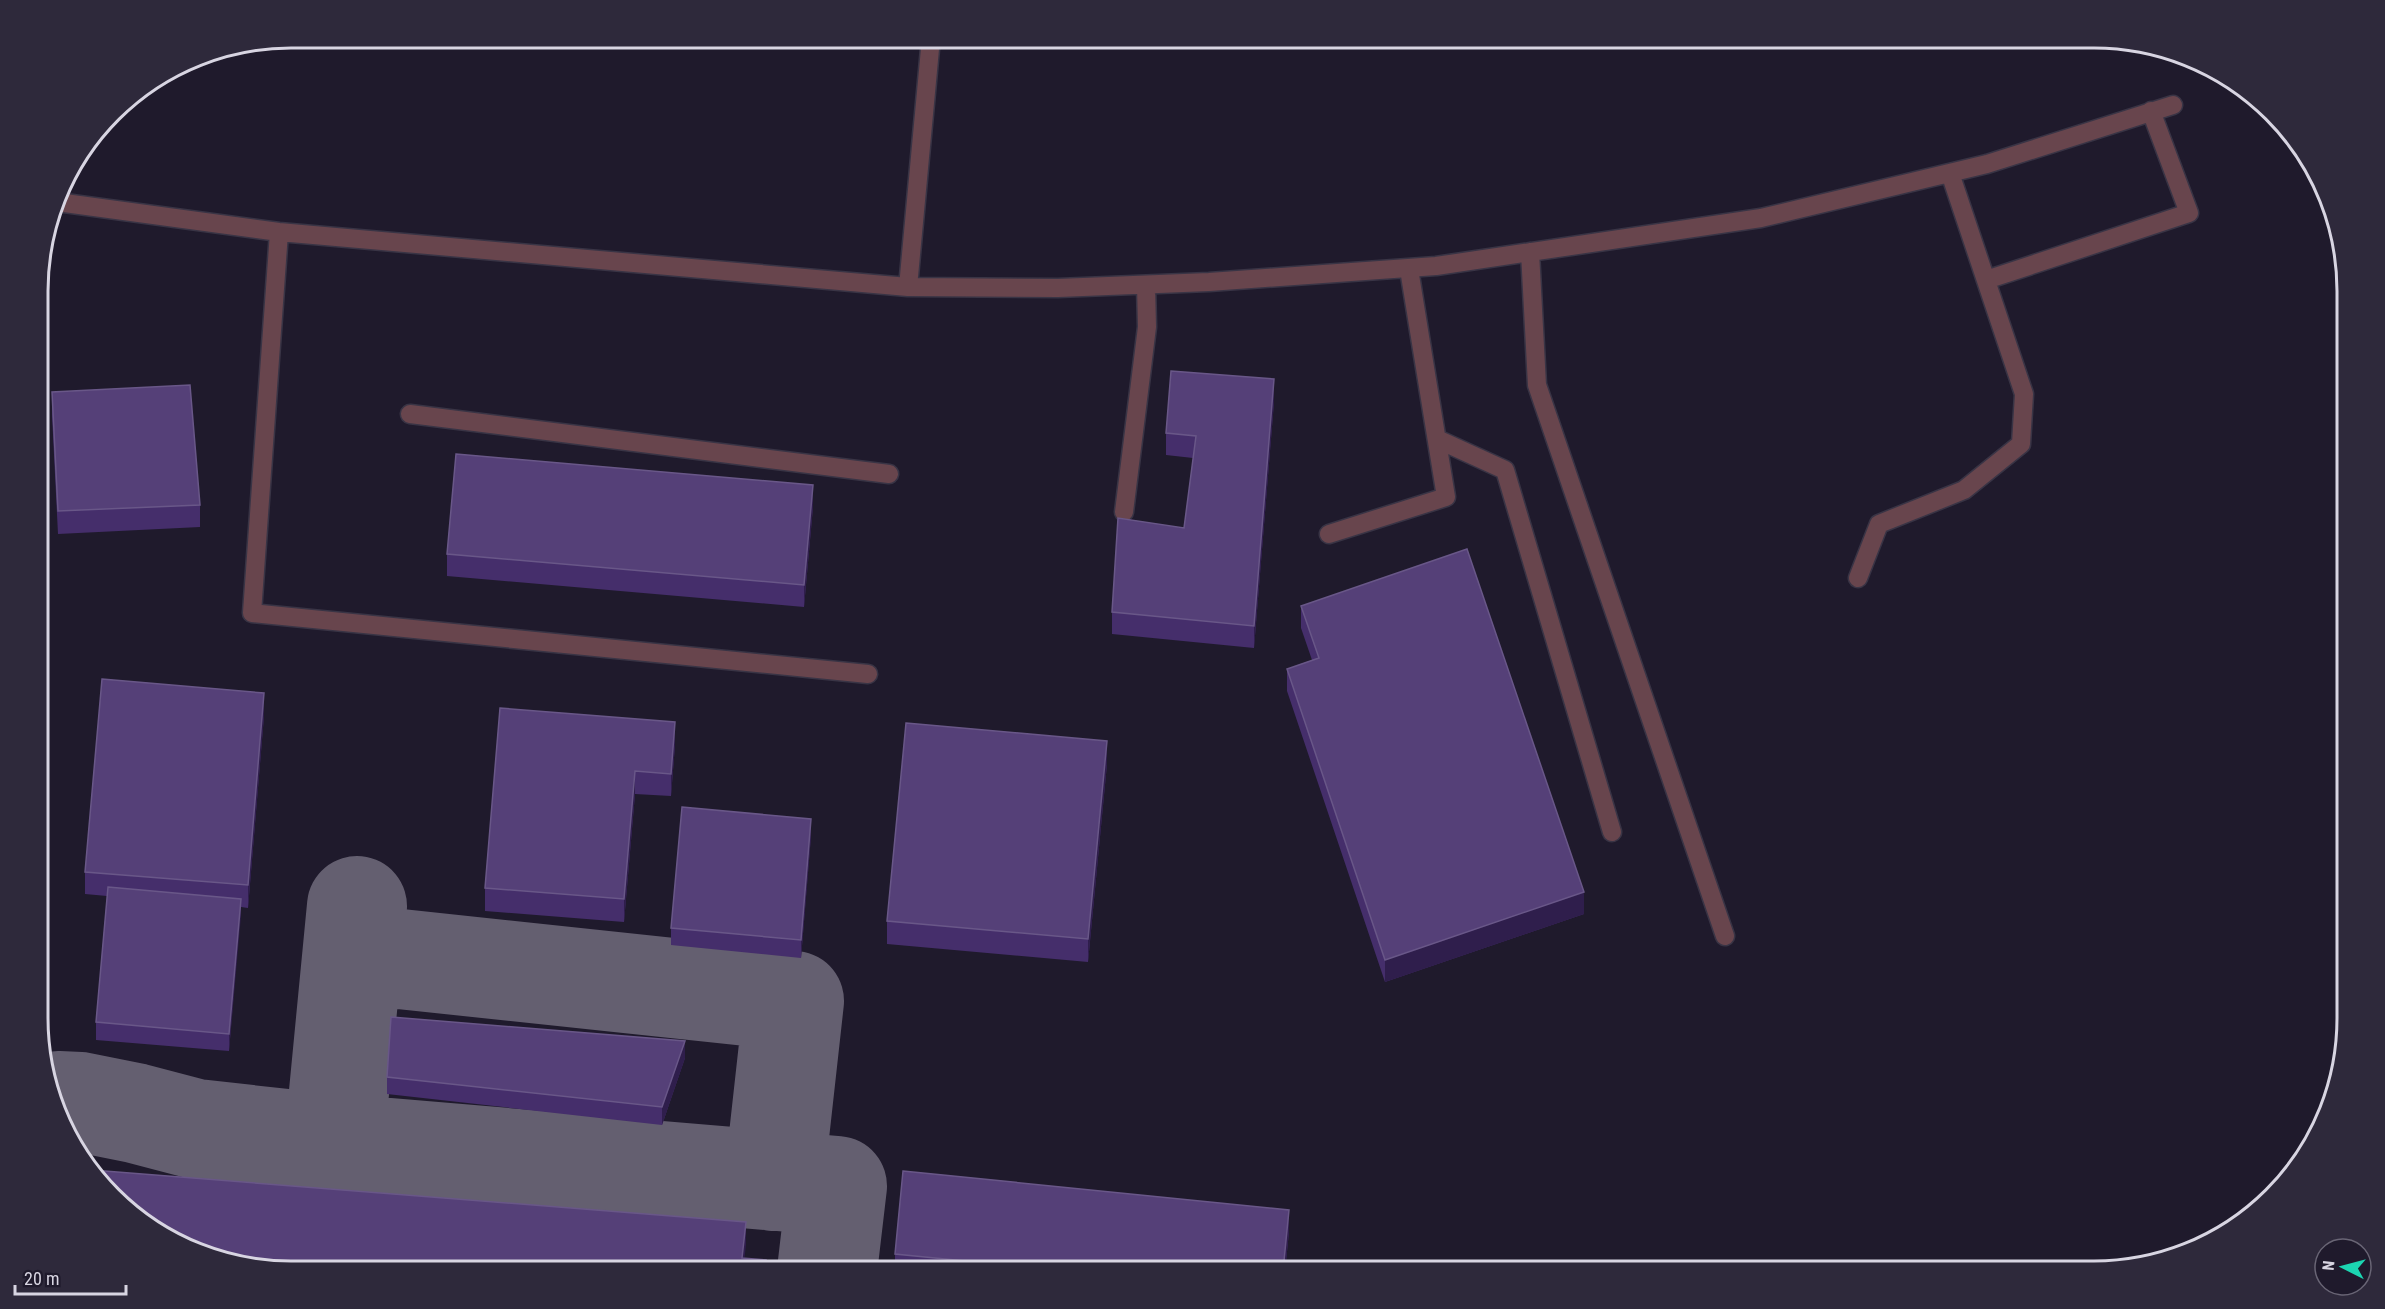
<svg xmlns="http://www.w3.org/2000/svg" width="2385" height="1309" font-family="'Roboto Condensed',sans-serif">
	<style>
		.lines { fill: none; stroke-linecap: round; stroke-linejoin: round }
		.taxiway { stroke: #645f70; stroke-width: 100 }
		.minor-casing { stroke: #393445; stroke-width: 21 }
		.minor { stroke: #68454d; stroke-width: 18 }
		.wall { fill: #452e6b }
		.shaded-wall { fill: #2f1e4c }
		.building { fill: #554078; stroke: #695788; stroke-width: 1.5 }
		.rim { fill: none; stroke: #d8d5e2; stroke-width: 3 }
	</style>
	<rect width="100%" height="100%" fill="#1f1a2c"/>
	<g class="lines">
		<path class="taxiway" d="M353,954L794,1001L774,1181
			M58,1101L80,1102L135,1113L196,1129L295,1140L837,1186L827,1271
			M334,1144L357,906"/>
		<defs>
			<path id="minor" d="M57,202L279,232L908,287L1058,288L1209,282L1436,266L1761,218L1987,164L2173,105
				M279,232L252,613L868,674
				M1530,252L1537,385L1725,936
				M1986,280L2189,213L2151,111
				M908,287L931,38
				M410,414L889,474
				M1437,439L1505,470L1612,832
				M1124,512L1147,327L1146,285
				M1329,534L1446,497L1409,269
				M1858,578L1879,524L1964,490L2021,444L2024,394L1950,173"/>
		</defs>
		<use href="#minor" class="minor-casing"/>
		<use href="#minor" class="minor"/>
	</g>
	<path class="wall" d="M52,392L200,505V527L58,534L52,415Z
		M1274,402L1254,648L1112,634V612L1184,528L1193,458L1166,455V433Z
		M813,507L804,607L447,576V554Z
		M1301,606L1584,914L1385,982L1287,691V669L1312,660L1301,628Z
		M500,708L675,745L671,796L635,794L624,922L485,911V888Z
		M264,716L248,908L241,907L229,1051L96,1040V1022L107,896L85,894V872Z
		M1107,764L1088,962L887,944V921Z
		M811,836L801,958L671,945V928Z
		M685,1058L662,1125L387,1094V1077Z
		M1289,1232L1285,1271H895V1254Z"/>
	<path class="shaded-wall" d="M1274,379V402L1254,648V626Z
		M813,485V507L804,607V585Z
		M264,693V716L248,908V885Z
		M675,722V745L671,796V774Z
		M1107,741V764L1088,962V939Z
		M635,771V794L624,922V899Z
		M811,819V836L801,958V940Z
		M1584,892V914L1385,982V960Z
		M241,899V916L229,1051V1034Z
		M685,1041V1058L662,1125V1107Z
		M1289,1210V1232L1285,1271H1283Z
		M746,1222V1245L743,1271L742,1258Z"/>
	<path class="building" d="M1171,371L1274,379L1254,626L1112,612L1118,518L1184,528L1196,436L1166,433Z
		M190,385L200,505L58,511L52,392Z
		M456,454L813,485L804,585L447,554Z
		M1467,549L1584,892L1385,960L1287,669L1319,658L1301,606Z
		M102,679L264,693L248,885L85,872Z
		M500,708L675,722L671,774L635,771L624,899L485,888Z
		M906,723L1107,741L1088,939L887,921Z
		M682,807L811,819L801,940L671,928Z
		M108,887L241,899L229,1034L96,1022Z
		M391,1017L685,1041L662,1107L387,1077Z
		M92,1170L746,1222L742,1258L766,1260L765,1271H290L225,1263L164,1238Z
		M903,1171L1289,1210L1283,1271H1067L895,1254Z"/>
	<path d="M0 0H2385V1309H0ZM291 48H2094A243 243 0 0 1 2337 291V1018A243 243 0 0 1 2094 1261H291A243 243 0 0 1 48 1018V291A243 243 0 0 1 291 48Z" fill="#2e293b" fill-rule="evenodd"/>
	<path class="rim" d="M291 48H2094A243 243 0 0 1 2337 291V1018A243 243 0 0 1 2094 1261H291A243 243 0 0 1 48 1018V291A243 243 0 0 1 291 48Z"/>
	<g transform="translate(2343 1267) rotate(276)"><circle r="28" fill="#1f1a2c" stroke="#696575" stroke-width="1.5"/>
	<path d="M0-4.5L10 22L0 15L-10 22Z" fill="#1cd5b1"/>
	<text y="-9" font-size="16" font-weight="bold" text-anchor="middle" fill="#d8d5e2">N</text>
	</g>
	<path d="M15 1285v9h111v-9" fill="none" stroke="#d8d5e2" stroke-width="3"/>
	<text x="24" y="1285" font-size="18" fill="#d8d5e2" stroke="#1f1a2c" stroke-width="4.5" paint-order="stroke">20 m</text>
</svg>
